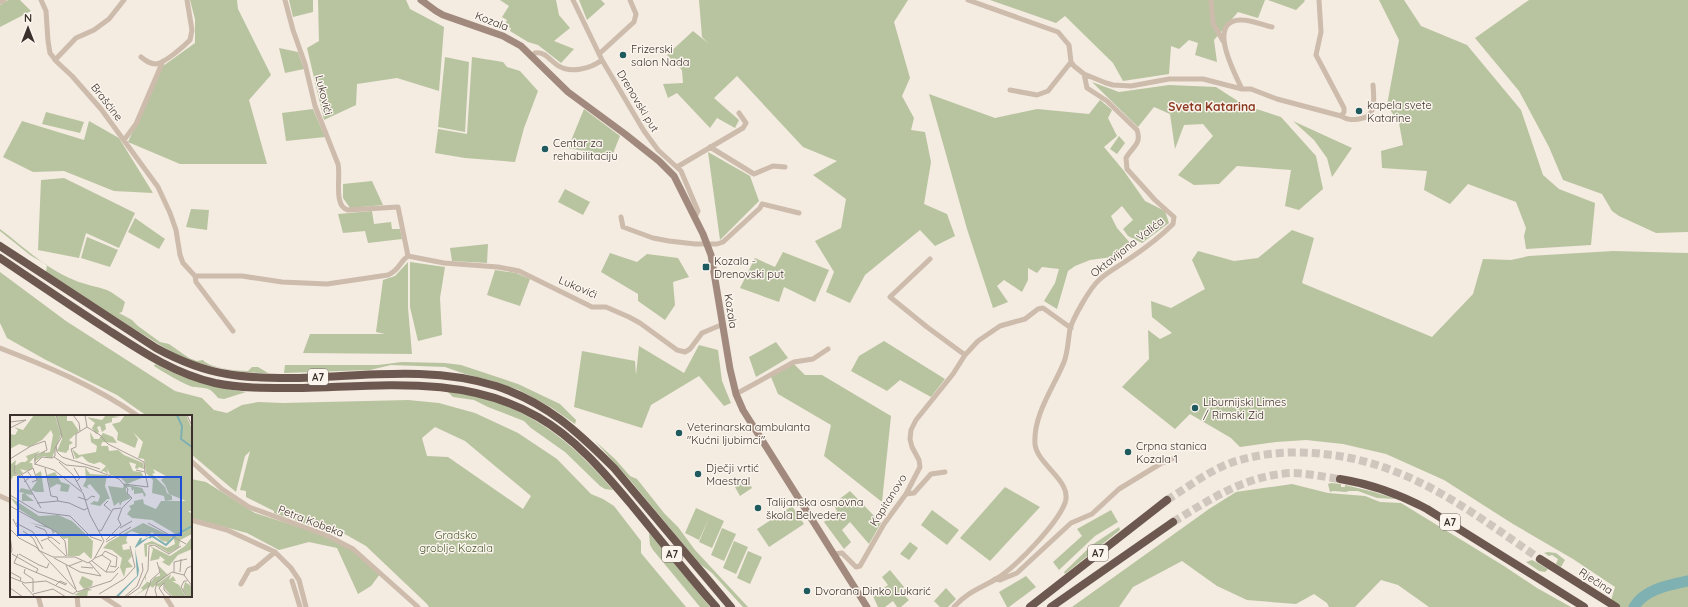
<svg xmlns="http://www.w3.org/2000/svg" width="1688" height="607" font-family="Quicksand,sans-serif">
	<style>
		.green { fill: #b8c4a0; fill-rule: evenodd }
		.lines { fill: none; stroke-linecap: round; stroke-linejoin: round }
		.river { stroke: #7fb0b2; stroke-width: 11 }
		.trunk-tunnel { stroke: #cfc6bd; stroke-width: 8; stroke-dasharray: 8 4; stroke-linecap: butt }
		.minor { stroke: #cdbbac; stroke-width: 5 }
		.secondary { stroke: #a18a7d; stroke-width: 7 }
		.trunk { stroke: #6c584f; stroke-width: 8 }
		.poi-dot { fill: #1f5a5e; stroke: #fbf5ee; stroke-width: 1.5 }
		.labels { text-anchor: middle; stroke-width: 3; stroke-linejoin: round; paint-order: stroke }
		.shield { fill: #fbf5ee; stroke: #756b66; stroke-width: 1 }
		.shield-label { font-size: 10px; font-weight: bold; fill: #3b302b }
		.street-label { font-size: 11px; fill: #3b302b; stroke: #fbf5ee }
		.poi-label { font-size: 11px; fill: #3b302b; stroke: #fbf5ee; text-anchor: start }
		.park-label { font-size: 11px; fill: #4a5a2e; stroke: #fbf5ee }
		.neighbourhood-label { font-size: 12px; font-weight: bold; fill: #8c3b22; stroke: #fbf5ee }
		.inset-river { fill: none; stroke: #7fb0b2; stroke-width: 2 }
		.inset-road { fill: none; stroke: #aaa098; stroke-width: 1 }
		.view { fill: #1d4ed8; fill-opacity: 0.15; stroke: #1d4ed8; stroke-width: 2 }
		.inset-edge { fill: none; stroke: #3b302b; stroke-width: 2 }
	</style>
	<rect width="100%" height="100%" fill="#f4ebe1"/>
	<path class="green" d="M8,0H20L31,11L0,27V5Z
		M190,0H237L238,9L271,75L249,100L267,164H180L128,142L163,66L195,43V19Z
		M289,0H313V12L293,17Z
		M318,0H406L410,9L444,27L439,91L397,78L357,84L356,105L324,120L307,48L319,41Z
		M500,0H556L559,15L570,28L554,41L574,49L561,63L538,45L528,42L510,31L511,28L504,26L507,20L502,17L509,6Z
		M579,0H601L605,4L587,20Z
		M699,0H908L894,22L910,78L902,96L914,118L911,130L925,132L931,162L924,204L947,214L955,236L935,246L920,230L865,275L850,303L826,292L834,272L815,241L841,228L846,199L813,175L837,161L803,147L737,76L714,98L739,120L735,128L717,118L710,128L677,93L668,98L663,84L683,83L682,70L667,55L693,31L708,43L702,37Z
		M990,0H1265L1258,18L1238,12L1214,40L1217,62L1195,55L1198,43L1189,40L1179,49L1171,46L1169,74L1123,81L1113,63L1065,16L1056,23Z
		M1268,0H1304L1305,1L1296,10Z
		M1379,0H1404L1421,26L1467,45L1521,110L1543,175L1559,189L1595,203L1591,245L1526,249L1524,236L1526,228L1516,202L1468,184L1450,204L1424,190L1427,171L1382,168L1381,151L1403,145L1399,123L1387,105L1399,40Z
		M1529,0H1688V232L1656,233L1619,216L1612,211L1602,194L1563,180L1549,147L1519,91L1475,38Z
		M279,48L298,52L304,69L285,73Z
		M445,57L469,62L465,132L438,127Z
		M472,57L503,62L507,67L520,71L538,91L524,128L515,162L465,158L435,153L438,129L467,134Z
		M1092,82L1119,92L1169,85L1216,87L1244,105L1281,117L1316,156L1323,189L1299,210L1285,206L1291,170L1237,166L1219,184L1194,185L1178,175L1213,136L1203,124L1184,125L1175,149L1170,114L1154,107L1138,127Z
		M929,94L995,118L1037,109L1089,114L1100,100L1112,110L1108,118L1117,136L1104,147L1124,171L1145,201L1165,211L1169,223L1142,243L1128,236L1123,229L1133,220L1122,206L1111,216L1117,228L1131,244L1119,256L1090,260L1075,266L1068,271L1057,309L1044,301L1055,283L1059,269L1042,267L1037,273L1028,268V280L1022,292L1004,280L997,286L1008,302L993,308L967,229Z
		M313,109L325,137L286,141L282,113Z
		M584,109L620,136L612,156L568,148Z
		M46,112L84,122L80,133L42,124Z
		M22,121L84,140L89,121L119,138L153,193L114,191L64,171L33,172L3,157Z
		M1293,121L1352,148L1332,177L1327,158L1314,140Z
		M1119,136L1125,143L1117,154L1110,149Z
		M708,152L750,176L759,201L720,240Z
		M64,178L135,213L119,248L86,233L79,258L38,250L41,180Z
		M372,181L383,205L350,208L343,198V184Z
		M565,189L590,202L583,215L558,202Z
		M191,209L209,210L207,230L186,227Z
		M372,211L374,224L391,222L392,229H400L402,239L368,243L365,231L343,233L338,214Z
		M135,218L165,239L159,249L128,232Z
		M0,229C24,247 46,269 74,280C85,285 96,286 107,290C113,293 120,298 125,302L122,312L119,313L132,320L138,326L160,342L169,344L189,358L197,361L203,360C209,368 237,371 248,371L252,367H258L268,373C241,373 216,369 190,360C171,353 154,341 136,330C106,311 76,291 46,272L47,265L30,255L0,231Z
		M1292,230L1314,238L1302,283L1432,337L1473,294L1483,259L1511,260L1529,256L1613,251L1688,253V607H1609L1615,587L1573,559L1513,524L1444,480L1386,454L1343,444L1306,440L1276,442L1240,447L1231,438L1190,414L1175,429L1122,387L1149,359L1148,330L1160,339L1172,333L1152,317L1151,301L1171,308L1205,289L1192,260L1198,251L1234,261L1258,258Z
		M87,237L118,250L110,267L81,258Z
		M488,244L487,263L452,261L450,248Z
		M783,252L829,270L815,302L784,287L779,302L740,288L755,258L775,267Z
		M610,253L637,262L647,254L678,258L689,277L673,282L675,305L665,320L638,301V294L601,272Z
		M408,262V308L412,354L303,353L310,334H385L376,332L383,280L395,276Z
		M410,262L445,267L440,298L442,335L418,341L410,307Z
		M495,270L516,273L530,279L520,306L487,295Z
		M0,272L66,321L175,391L202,398L214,410L227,413L242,405L258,402L283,403L408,400L439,403L475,413L518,433L557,459L591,494L603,499L614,506L641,541V553L686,607H429L427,604L366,546L336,529L332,533L274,513V511L246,497V491L240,490L250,451L245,456L236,492L191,454V416H147L117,395L46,360L7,338L0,323ZM435,427L465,441L531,496L523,509L448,457L427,456L422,438Z
		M884,341L945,379L931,397L900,380L887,391L851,371L859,356Z
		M776,342L788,358L756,377L749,357Z
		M699,345L718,350L722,381L731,403L724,406L699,376L651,405L642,428L574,407L582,351L635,361L636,375L639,346L684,373Z
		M402,362L445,363L461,365L518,384L560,404L576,420L575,424L552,408L519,390L493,381L465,374L445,367L391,365L370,370L284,373L285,365H378Z
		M155,364C184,379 213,388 246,392L224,399L218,398C208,384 203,390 190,386C178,381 165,373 154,366Z
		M794,364L805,375H822L891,416L882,502L824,456L831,425L778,394L771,377Z
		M447,391C459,394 471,395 483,398C537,413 578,448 613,490L605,489L600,486L565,452L531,428L524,421L488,407L474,400L453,397Z
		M595,441L616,460L630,476L637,479L664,513L678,527L695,550L748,607H743L712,573L700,564L629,479Z
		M191,479L206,482L255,513L324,535L351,549L380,574L371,586L358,594L337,548L309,542L279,550L247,533L191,518Z
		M747,480L752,488L740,496L735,487Z
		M1331,483L1341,484V487H1345V485L1374,492L1396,499L1377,498L1358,491H1349L1346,492L1333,491L1330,492L1328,484Z
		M1292,484L1328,493L1365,496L1380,502L1401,503L1504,566L1537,588L1571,607H1429L1398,585L1381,580L1355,607H1329L1327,603L1314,594L1296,604L1247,600L1217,586L1182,561L1133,587L1119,607H1072L1209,509L1236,492Z
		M1005,487L1040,507L990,561L960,538Z
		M850,491L881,523L869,544L850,522L842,530L851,542L844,549L824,522L837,511L833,504Z
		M792,506L804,524L769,547L757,529Z
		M696,508L724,521L712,548L699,542L709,518L699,540L685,533Z
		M932,510L959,530L947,545L921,525Z
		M1111,510L1118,522L1095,536L1059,570L1053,562L1082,536L1077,529Z
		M1119,527L1120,530L1065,574L1064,572L1092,545Z
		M722,528L736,534L724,561L711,555Z
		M649,533L710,607H700L653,550L650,545Z
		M734,541L748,547L736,574L723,568Z
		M910,542L918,548L909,560L900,554Z
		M748,551L762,557L750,584L737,578Z
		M1548,552L1556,553L1565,560L1561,567L1556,564L1558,559L1552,555L1549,556L1544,553Z
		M1532,560L1548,569L1545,572L1539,571L1526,562Z
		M890,570L904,587L900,591L909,600L901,607H897L893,601L885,607H878L873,596L888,585L882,577Z
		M1026,576L1036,587L1009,607H1007L999,592Z
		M946,588L956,599L948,607H940L934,601Z"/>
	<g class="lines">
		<path class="river" d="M1634,607C1645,589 1669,585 1688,581"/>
		<path class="trunk-tunnel" d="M1167,500C1188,487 1210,470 1233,462C1258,454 1287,451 1313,453C1405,459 1467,509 1540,559
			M1173,522C1211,499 1244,476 1291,473C1307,473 1324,477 1340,479"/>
		<path class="minor" d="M41,0L46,11L48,41L50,53L57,62L72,76L101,109L158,187L170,213L176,230L180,255L183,263L195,276L196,282L233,331
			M285,0L293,30L305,64L315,106L338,164C341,176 333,207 348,210L398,207L408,256
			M573,0L602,60L644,131L658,150L681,171L698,211L695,217
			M968,0L1058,32L1069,45L1071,62L1074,66L1084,74L1106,83L1113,85L1131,86L1169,79H1203L1242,89H1251L1277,99L1341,116L1344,112V108L1316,55L1321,32L1319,0
			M1211,0L1213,23L1223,41
			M0,2L4,0
			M599,54L634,22L636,14L630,0
			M532,56L535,53C544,51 550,60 557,65C570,74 590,69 602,60
			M141,57C146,61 150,64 156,64C165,63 184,46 190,40L192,30L187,0
			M55,60L76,38L94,30L109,19L124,0
			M1242,89C1235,74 1205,19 1242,20C1252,20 1262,25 1272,27
			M1010,90L1037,95L1048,91L1071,62
			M1341,116C1348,120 1351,120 1359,119C1377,117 1374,100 1373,85
			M124,140L136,124L163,61
			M710,147L754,174L773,166L785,167
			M677,167L743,128L746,123L739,113
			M621,217L623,227L653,238L669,241L695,244H717L723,242L760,208L762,204L799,213
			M930,259L890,297L927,327L965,355
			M195,276H242L282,282L327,284L388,275C401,269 398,263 408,256L444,263L498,267L519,271L592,307H606L629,317L640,323L677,350L685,352L690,349L702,333L721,325
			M0,348C49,367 95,386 138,416
			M736,394L794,362L813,359L828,349
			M191,461L222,489L249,507L326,535L353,549L418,607
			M906,494L914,493L931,474L945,472
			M0,496L11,501
			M191,520L227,530L275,552L291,568L299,580L306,607
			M833,554L842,553L856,567L860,566L884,524L906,494L920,467L919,460L912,447L910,439L911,430L916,420L953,374L965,355L978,341L1000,326L1025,319L1038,309L1043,308L1071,328
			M995,579L1000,580L1017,573L1071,523L1092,514L1119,489L1160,464L1174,458
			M292,581L300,607
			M241,584L249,570L256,568L275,552
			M38,596L41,607
			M77,596L78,607
			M102,596L119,607
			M165,596L172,607
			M954,607C967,592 981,588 996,579C1016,567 1057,524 1065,503C1073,481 1037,465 1035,444C1033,415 1054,387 1064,362C1068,352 1068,340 1070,329C1073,318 1090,288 1099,280C1107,272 1119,266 1129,259C1144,249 1160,237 1173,224L1174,217L1155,200L1127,169L1126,158C1132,147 1142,144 1137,130L1107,101L1087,88L1084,74"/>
		<path class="secondary" d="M421,0L436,11L443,15L503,36L521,46L568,92L625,134L659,161L674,176L703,234L711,255L730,369L736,394L743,410L867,607"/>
		<path class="trunk" d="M0,246L156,348C178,360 202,370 227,374C248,378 269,378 290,378C358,377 430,365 496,386C547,403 577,431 614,468L731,607
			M0,258C34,281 68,304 102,326C138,349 172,373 215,383C244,389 273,388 303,388C383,386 466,375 538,417C575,438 603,471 630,503C659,538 686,573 716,607
			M1340,479C1371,484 1399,494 1427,509L1584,607
			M1540,559L1616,607
			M1030,607L1167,500
			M1051,607L1173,522"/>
	</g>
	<g class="poi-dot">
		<circle cx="623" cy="55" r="4"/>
		<circle cx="1359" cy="111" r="4"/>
		<circle cx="545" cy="149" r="4"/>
		<rect x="702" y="263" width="8" height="8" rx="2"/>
		<circle cx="1195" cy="408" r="4"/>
		<circle cx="679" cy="433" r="4"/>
		<circle cx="1128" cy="452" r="4"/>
		<circle cx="698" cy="474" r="4"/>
		<circle cx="758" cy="508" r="4"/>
		<circle cx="807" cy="591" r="4"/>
	</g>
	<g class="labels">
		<g class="shield">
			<rect x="308" y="369" width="20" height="16" rx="3"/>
			<rect x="1440" y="514" width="20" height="16" rx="3"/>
			<rect x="1088" y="545" width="20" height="16" rx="3"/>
			<rect x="662" y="546" width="20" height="16" rx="3"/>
		</g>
		<g class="shield-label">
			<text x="318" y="381">A7</text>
			<text x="1450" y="526">A7</text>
			<text x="1098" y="557">A7</text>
			<text x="672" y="558">A7</text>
		</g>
		<g class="street-label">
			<text transform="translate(492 21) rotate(21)" y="4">Kozala</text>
			<text transform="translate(324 95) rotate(76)" y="4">Lukovići</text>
			<text transform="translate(638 101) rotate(59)" y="4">Drenovski put</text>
			<text transform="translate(107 102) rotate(52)" y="4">Brašćine</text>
			<text transform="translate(1127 247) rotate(-38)" y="4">Oktavijana Valića</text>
			<text transform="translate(578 287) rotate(23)" y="4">Lukovići</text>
			<text transform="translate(731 311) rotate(81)" y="4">Kozala</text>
			<text transform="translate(888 500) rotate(-58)" y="4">Kapitanovo</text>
			<text transform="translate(311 521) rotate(21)" y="4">Petra Kobeka</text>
			<text transform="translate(1596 581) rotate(33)" y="4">Rječina</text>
		</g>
		<g class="poi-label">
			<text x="631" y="53">Frizerski<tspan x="631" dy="13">salon Nada</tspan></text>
			<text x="1367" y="109">kapela svete<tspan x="1367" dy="13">Katarine</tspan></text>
			<text x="553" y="147">Centar za<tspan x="553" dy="13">rehabilitaciju</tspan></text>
			<text x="714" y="265">Kozala -<tspan x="714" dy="13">Drenovski put</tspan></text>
			<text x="1203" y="406">Liburnijski Limes<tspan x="1203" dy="13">/ Rimski Zid</tspan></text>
			<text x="687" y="431">Veterinarska ambulanta<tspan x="687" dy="13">"Kućni ljubimci"</tspan></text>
			<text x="1136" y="450">Crpna stanica<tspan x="1136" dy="13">Kozala 1</tspan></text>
			<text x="706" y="472">Dječji vrtić<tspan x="706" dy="13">Maestral</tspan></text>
			<text x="766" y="506">Talijanska osnovna<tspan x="766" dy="13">škola Belvedere</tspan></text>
			<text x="815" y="595">Dvorana Dinko Lukarić</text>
		</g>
		<g class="park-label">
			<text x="456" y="539">Gradsko<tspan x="456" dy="13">groblje Kozala</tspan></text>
		</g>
		<g class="neighbourhood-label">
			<text x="1212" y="111">Sveta Katarina</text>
		</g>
	</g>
	<g transform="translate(10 415)">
		<rect width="182" height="182" fill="#f4ebe1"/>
		<path d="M24,0H45L51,20L42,43L33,41L24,47L25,42L35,36V38L40,37L43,20L41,15L32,25L19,32L9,29L0,34V19L5,20L8,15L4,12L13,15ZM46,0H57V6H62L69,16L59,25L63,28L59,30V34L56,38L47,36L52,24ZM96,0L110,2L102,3V7L95,9L96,14L92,17L90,11L87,12L89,17L86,19L82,13L85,8L77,2L92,5ZM115,0H176L182,14V96H178L182,99V119L170,125L169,132L159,138L144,129L137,130V141L135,142L134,129L142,126L157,133L165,129L164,124L162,122L158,127L152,126L142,117L137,122L122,116L118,118L116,126L118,128L112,130L113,135L120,134L122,141L118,146L123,152L116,153L114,162L110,152L112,143L102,135L93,133L99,127L133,108L163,122L164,118L142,105L122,103L117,99L121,94L119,91L124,89V86L133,84L134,89L146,94L151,86H176L159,79L155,70L151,65L156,61L143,54L145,58L142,59L155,72L157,78L162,81V85L155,86L154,81L142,78L143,65L136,58L134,44L128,43L133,27L123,17L128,24L125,33L107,25L108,18L102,9L110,7ZM80,17L84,24H89L93,18L103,22L107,28L92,27L91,31H98L99,36L108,35L114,40L133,48L134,54L129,52L128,54L125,53L126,49L119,47L123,56L131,57L134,62L117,69L111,63L100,60L97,53L98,59L94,56L90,57L96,51L90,47L84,49L78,47L72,41L66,44L62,34L69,40L86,37L87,31L81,27ZM30,36L19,48H22L23,53L18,56L10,54L13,58L10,60L5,58L7,61H3L0,67V50L6,45L5,51L11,47H15L18,45L16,41ZM75,52L80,59L97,60L95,71L100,84H97L90,91L80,89L84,86L88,87L90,81L80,69L77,71L79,74L73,71L76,65ZM31,56L34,77H26L21,75L27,66L26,59ZM45,57L51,67L60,70L58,77L50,76L51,70L47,69L40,73L37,60ZM114,69L132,73L136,80L134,82L133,78L124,79V74L122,76L121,72H116V77L121,83L112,87L110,91L109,87L104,91L98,71L113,73ZM11,73L20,75L23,80L15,79L24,86H12V79L15,78L9,77ZM0,82L29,101L48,100L62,106L83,126L82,142L81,144L74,137L69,141H58V123L54,124L41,113L45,117L43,119L41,114L17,107L35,111L9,94ZM182,122V134L168,140L159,151L152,147L155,145L150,141L149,144L140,146L143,134L140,131L160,141L175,131ZM149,151L158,160L142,173L141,171L123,182L133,175L131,173L137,167L136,166L135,163L136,159V166L140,168L145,162L150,161ZM161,159L159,165L163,161L166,166H162L169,170L176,182H163L155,174L154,168L149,172L146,170ZM72,161L83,166L82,171L77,173L82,175L78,176L77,182L64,180L77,173L74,174L69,168ZM175,167L181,171V182H178L173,175Z" fill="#b8c4a0"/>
		<path d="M141,121L125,133L129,155L128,161L108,182H105L127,161L125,132L130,123H132L131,126Z" fill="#7fb0b2"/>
		<path class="inset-river" d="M167,0L172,11L171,24L182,32M139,123L142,121L156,130L166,120L182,111"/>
		<path class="inset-road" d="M63,0L69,8L70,16M177,0L182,11M0,7L16,5L0,13M77,12L90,20L98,29L134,47L135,57M46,31L47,37L52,42L90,54M44,42L56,50L76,52L109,64L118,74L117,78L122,83L112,93L108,104L111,110L96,125M0,44L21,31L35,26L37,35L25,41V50M64,44L61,34L66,32V19L77,12L75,0M49,47L63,60L72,76M5,50L4,57L9,61L23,53M35,53L41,81L47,82L48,86M64,53L70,63L66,67M12,60L31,93M14,67L21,61L18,57M22,67L27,65L23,53M114,69L138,72L135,57L126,55M0,80L28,97L60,101L81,122L92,126M68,82L77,85L82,81L85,82M98,86L94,90L101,96M27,88L48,86L59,88L74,95L78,93M0,91L45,116L55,126L57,141M3,104L7,112L8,109M6,108L23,117L33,134M138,108L176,129M25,111L35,115L39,123M110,113L122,106M0,114L9,123L26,132L67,176L63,179L36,166L15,168L0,162M89,115L91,116L103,94L111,93M13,116L23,123L29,135M0,121L2,135L0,140M38,124L56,141M31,126L41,122L50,129M96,127L121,112M28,135L43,142H65L78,148L84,144L94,126L80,100L73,78L44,55L25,49L32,42L42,43L45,41V33L52,21L46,0M2,139L28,154L26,158M8,139L4,148L56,170M9,139L29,150L37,153L39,148M92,140L95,136L107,142L106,152L100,151M44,143L70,157L91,161M82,146L96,157L101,146L92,140L85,143M79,147L91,161M56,150L66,174M59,151L72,146M71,152L83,153M15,154L14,158L23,164V177M0,157L11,163L10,166M96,157H104L109,152M162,157L174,160L182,171M164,157V147L177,144M170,157L171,144M174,160L177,153L182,151M12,168L25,182M154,168L149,173L155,182M154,168V175L162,182M46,170L50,166L57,169M0,173L13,182M67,177L101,166L108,158M23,179L43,174L56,182M89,179L114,164L125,152L120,131M114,182L127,171L133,155L132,148M116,182L129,173L138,155L139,131L144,130L159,139L171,131M135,182L141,165L150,157L147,147M147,182L145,175L147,167L162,157M177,182L171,172L174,166H177"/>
		<path class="view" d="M8,62H171V120H8Z"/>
		<rect width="182" height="182" class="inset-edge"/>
	</g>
	<g transform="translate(28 28)" stroke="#fbf5ee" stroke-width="3" paint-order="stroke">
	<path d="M0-3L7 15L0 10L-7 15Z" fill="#3b302b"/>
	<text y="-6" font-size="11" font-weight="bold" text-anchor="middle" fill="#3b302b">N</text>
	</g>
</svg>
